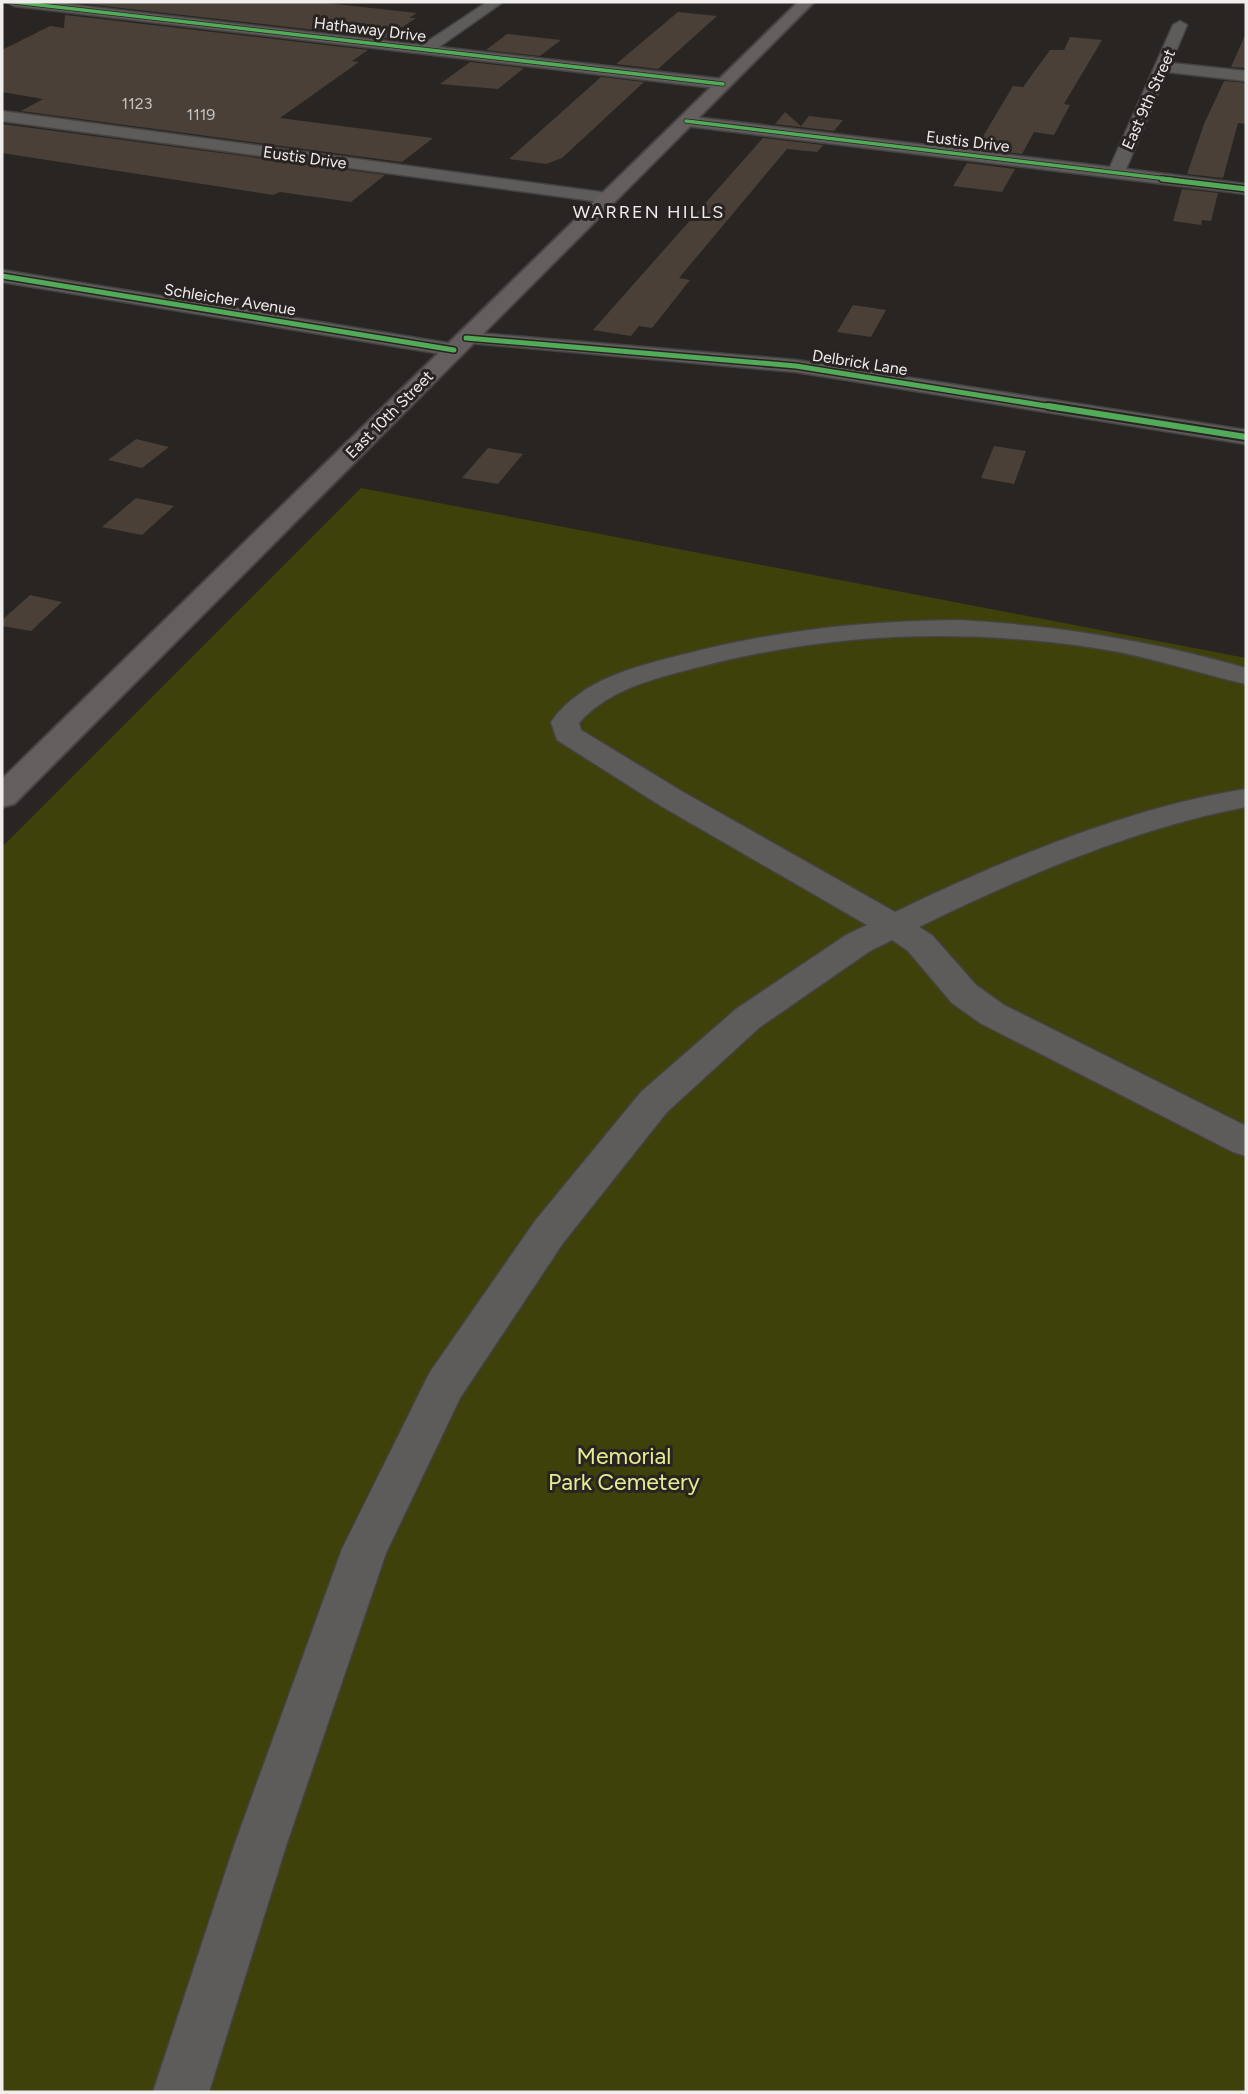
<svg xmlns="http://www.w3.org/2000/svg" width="1248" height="2094" font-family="Figtree,sans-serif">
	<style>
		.green { fill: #3e410a }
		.building { fill: #4a4038 }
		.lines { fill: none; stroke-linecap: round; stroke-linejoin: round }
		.minor-casing { stroke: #454342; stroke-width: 3 }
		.major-casing { stroke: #454342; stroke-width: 4 }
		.minor { fill: #5e5c5a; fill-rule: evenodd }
		.major { fill: #655e5e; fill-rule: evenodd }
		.cycleway-far2-casing { stroke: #292422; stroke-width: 5 }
		.cycleway-far1-casing { stroke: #292422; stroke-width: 8 }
		.cycleway-casing { stroke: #292422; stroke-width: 10 }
		.cycleway-far2 { stroke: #51ab58; stroke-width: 3.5 }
		.cycleway-far1 { stroke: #51ab58; stroke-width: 5 }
		.cycleway { stroke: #51ab58; stroke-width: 6 }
		.labels { text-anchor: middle; stroke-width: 6; stroke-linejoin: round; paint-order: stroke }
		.far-street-label { font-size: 16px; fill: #f0edec; stroke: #292422 }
		.number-label { font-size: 16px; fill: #c6c2bf }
		.far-neighbourhood-label { font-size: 18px; letter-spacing: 2px; fill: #f0edec; stroke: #292422 }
		.near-park-label { font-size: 23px; fill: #e5ed91; stroke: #292422 }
	</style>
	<rect width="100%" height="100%" fill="#282523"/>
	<path class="green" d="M361,488L1246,658V2092H2V847Z"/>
	<path class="building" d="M69,2H317L417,13L409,18H416L386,38Z
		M678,12L717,16L658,69L616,64Z
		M65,15L368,50L352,61L359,62L280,118L433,138L402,162L21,111L43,99L2,92V50L50,26L64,28Z
		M1246,33V68L1231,67Z
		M507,34L561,40L540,56L486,50Z
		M1070,37L1102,40L1064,104L1070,105L1054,135L1034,132L1022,154L976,148L1013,86L1023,87L1050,50H1064Z
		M470,62L524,68L498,89L440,84Z
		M601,77L644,82L562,158L546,164L509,159Z
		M1224,81L1246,83V124L1238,123L1223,178L1187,174L1204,124Z
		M785,112L801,126L809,116L843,120L834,131L775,124Z
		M2,124L385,175L351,202L280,192L273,195L2,153Z
		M763,138L823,145L817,152L787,149L679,278L690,280L652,328L639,326L631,336L593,330Z
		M967,163L1015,169L1002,192L953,186Z
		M1182,189L1218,193L1211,221L1202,220L1201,225L1173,221Z
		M853,305L886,310L871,337L837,332Z
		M136,439L169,447L142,468L108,460Z
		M994,446L1026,451L1014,484L981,478Z
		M488,448L523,454L498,484L462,478Z
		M136,498L174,506L142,535L102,527Z
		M30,595L62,602L31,631L2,626V620Z"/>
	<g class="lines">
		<defs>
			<path id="minor" d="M7,2H48L422,45L487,2H503L439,47L723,79L731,84L723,89L14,6Z
				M1180,21L1187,25L1171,63L1246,71V81L1167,72L1126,169L1246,184V194L686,126L678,121L686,116L1110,167L1173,25Z
				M2,111L608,193L617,198L608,203L2,121Z
				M2,270L454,344L461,346L464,350L461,354L454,356L2,282Z
				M466,332L796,360L1246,430V444L796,372L459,342L456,338L459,334Z
				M959,620C1060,626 1148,640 1246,668V684C1198,673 1151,657 1102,649C968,628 834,632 703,666C660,677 609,688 579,723L581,730L683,792L895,912C1001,861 1129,807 1246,789V807C1135,828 1021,877 919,927L932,935L976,985L1004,1005L1246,1126V1156L1233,1152L980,1023L952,1003L908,951L892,940L870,951L760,1027L667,1112L563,1243L460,1398L386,1553L286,1846L209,2092H153L234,1846L342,1549L430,1372L535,1221L641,1092L736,1009L846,935L867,925L661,806L557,740L551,722C581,679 637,666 685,654C778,630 864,621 959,620Z"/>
			<path id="major" d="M798,2H814L14,804L2,807V779Z"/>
		</defs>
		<use href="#minor" class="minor-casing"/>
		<use href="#major" class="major-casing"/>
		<use href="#minor" class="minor"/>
		<use href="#major" class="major"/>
		<defs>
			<path id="cycleway-far2" d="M14,2L723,84
				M686,121L1176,180"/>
			<path id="cycleway-far1" d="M1162,179L1246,189
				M2,276L454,350
				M466,338L796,366L1059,408"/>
			<path id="cycleway" d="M1048,406L1246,437"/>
		</defs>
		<use href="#cycleway-far2" class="cycleway-far2-casing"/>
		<use href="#cycleway-far1" class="cycleway-far1-casing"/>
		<use href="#cycleway" class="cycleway-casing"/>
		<use href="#cycleway-far2" class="cycleway-far2"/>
		<use href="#cycleway-far1" class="cycleway-far1"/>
		<use href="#cycleway" class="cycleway"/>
	</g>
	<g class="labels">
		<g class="far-street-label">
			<text transform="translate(370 29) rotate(7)" y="6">Hathaway Drive</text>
			<text transform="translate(1148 99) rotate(-66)" y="6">East 9th Street</text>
			<text transform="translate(968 141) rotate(7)" y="6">Eustis Drive</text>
			<text transform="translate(305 157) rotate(8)" y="6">Eustis Drive</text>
			<text transform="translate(230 299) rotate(9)" y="6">Schleicher Avenue</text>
			<text transform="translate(860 362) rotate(9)" y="6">Delbrick Lane</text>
			<text transform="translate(389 414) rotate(-45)" y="6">East 10th Street</text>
		</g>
		<g class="number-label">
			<text x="137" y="109">1123</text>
			<text x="201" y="120">1119</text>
		</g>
		<g class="far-neighbourhood-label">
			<text x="649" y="218">WARREN HILLS</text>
		</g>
		<g class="near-park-label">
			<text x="624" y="1464">Memorial<tspan x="624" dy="26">Park Cemetery</tspan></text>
		</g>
	</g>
	<rect width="1248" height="2094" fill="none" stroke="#f0edec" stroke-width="7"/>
</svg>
